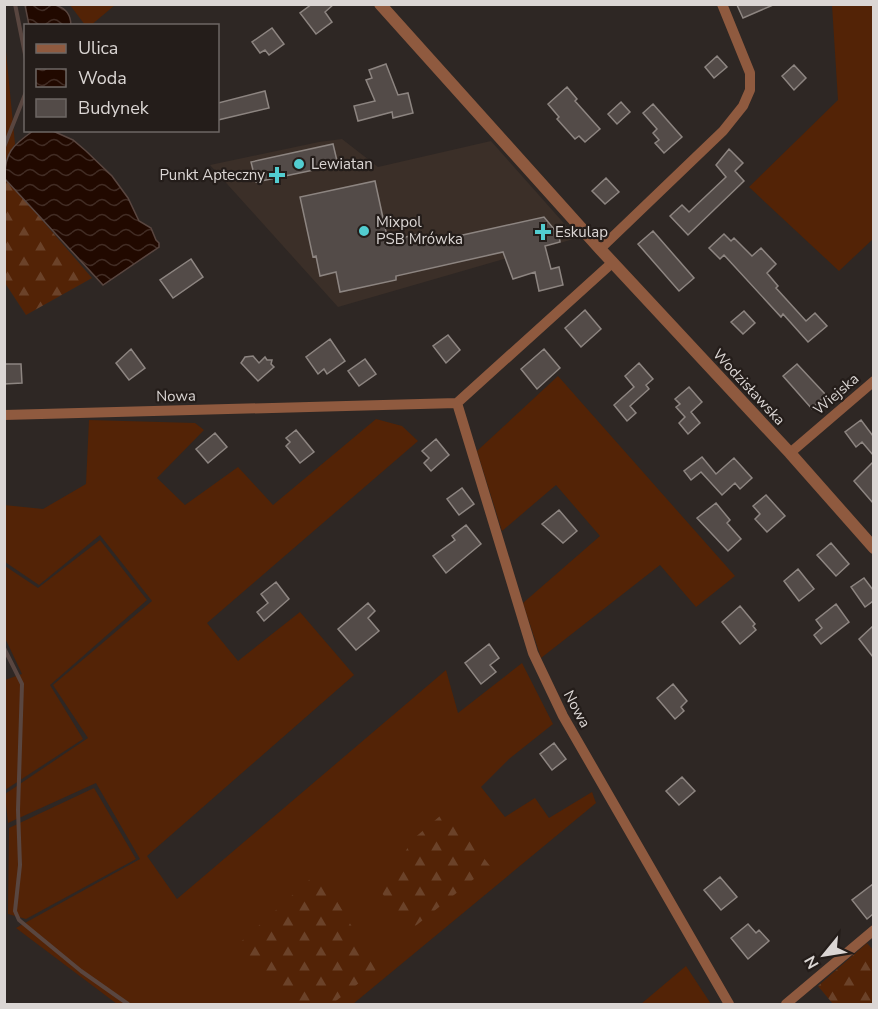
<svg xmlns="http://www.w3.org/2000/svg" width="878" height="1009" font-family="'Nunito Sans',sans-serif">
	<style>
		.built { fill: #3b2f28 }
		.grass { fill: #532306 }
		.forest { fill: url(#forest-firs) }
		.water { fill: url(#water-waves); stroke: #594640; stroke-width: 1.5 }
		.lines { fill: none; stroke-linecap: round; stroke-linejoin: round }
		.stream { stroke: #594640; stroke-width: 4 }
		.building { fill: #534b48; stroke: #8d8581; stroke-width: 1.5 }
		.minor { stroke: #8f5a3f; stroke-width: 10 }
		.tertiary { stroke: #8f5a3f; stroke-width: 12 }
		.poi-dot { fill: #52cdd0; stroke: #241d1a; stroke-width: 2 }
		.labels { text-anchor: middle; stroke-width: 4.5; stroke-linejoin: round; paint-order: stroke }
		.poi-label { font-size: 15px; fill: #dbd6d4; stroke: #241d1a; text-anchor: start }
		.street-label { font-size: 15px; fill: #dbd6d4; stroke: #241d1a }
	</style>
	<defs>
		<pattern id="forest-firs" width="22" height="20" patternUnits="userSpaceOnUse" patternTransform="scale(1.5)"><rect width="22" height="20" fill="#532306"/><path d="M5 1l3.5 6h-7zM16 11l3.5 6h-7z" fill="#6b4229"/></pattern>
		<pattern id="water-waves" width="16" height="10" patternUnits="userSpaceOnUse" patternTransform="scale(1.5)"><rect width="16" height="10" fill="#210900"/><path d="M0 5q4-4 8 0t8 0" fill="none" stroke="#412c24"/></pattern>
	</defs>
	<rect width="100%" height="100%" fill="#2e2724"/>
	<path class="built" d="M342,139L378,167L491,141L577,238L338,307L210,165L319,142Z"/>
	<path class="grass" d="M70,5H115L90,26L85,25Z
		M832,5H874L873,239L839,271L749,187L838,100Z
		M4,31L15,144L5,164H4Z
		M558,376L735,576L696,607L660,565L541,658L523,603L600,536L556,485L502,531L477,451Z
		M376,419L402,426L418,441L207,623L238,661L300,612L354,675L147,856L177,899L446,670L458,713L522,663L553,724L509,759L481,787L505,817L535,798L549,818L592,792L596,803L353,1004H117L16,928L140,859L96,783L8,823L5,794L88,738L53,685L152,601L100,535L39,585L5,562L4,505L43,509L86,484L89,420L195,423L204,430L157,478L185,505L238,467L273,505Z
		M100,540L147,600L50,685L83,739L5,790V680L22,674L5,638V566L38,588Z
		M94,788L136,859L26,919L8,914L9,828Z
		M686,966L711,1004H641Z"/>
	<path class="forest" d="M4,176L92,278L26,315L5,283Z
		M447,810L490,866L408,932L382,893L412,840Z
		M319,871L377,969L332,1004H287L234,948Z
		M867,943L873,950V1004H833L818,986Z"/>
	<path class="water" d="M25,5C45,4 70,0 71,25H29Z
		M33,131H53L73,140L86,151L112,176L128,198L139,221L151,228L156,240L159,243V247L103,285L5,179C4,153 13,145 33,131Z"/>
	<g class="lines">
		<path class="stream" d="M15,4L26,59
			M4,147L26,92
			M4,648L22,684L18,810L20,865L15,911L19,920L81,971L128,1004"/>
	</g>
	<path class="building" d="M312,4H334L325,12L332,22L316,34L300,13Z
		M737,5H773L743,18Z
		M272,28L284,44L269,55L265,50L260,53L252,42Z
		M717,56L727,67L714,78L705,67Z
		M386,64L398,95L408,93L413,113L393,118L392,112L358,121L354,106L375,101L366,80L372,78L369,70Z
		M794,65L806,78L794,90L782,76Z
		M567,87L577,99L575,101L600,129L585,142L579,136L575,139L557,119L559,117L548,104Z
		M265,91L269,108L218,120V103Z
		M621,102L630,112L617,124L608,114Z
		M653,104L682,137L664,153L655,143L659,140L653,133L657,129L643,113Z
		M333,144L338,165L256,182L251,162Z
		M729,149L743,163L735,171L744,181L688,235L670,216L682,205L689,212L726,177L716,165Z
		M606,178L619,192L605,204L592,191Z
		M375,181L388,241L419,234L422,244L544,217L559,235L560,242L545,246L551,269L559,267L563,285L539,291L535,272L513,279L503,252L396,276V280L340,292L336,272L320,276L316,256L313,257L300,197Z
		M653,231L694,278L679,291L638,244Z
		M724,234L731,241L734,238L752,256L761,248L776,264L767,273L778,286L776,288L806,321L815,313L827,326L808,342L783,314L781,317L724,255L720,259L709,248Z
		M191,259L203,277L173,298L160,280Z
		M585,310L601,329L581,347L565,328Z
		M744,311L755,323L743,334L731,322Z
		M448,335L460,350L446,363L433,346Z
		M330,339L345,361L327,374L324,369L318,374L306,357Z
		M131,349L145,368L129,380L116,363Z
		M544,349L560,368L537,389L521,369Z
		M253,356L259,363L265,357L267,360H272L271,364L274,367L258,381L241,363L245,357Z
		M365,359L376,374L359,386L348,371Z
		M639,363L653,379L646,385L649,389L630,406L636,413L627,421L614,405L634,387L625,376Z
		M4,364H21L22,383L4,384Z
		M797,364L826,395L812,409L783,376Z
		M689,387L702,402L691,412L700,423L688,434L679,423L685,417L676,407L680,404L675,399Z
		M861,420L873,436V455L862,442L856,447L845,432Z
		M296,430L314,452L300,463L286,446L290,442L286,438Z
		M215,433L227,447L208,463L196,449Z
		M436,439L449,455L431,471L424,463L429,458L422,451Z
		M702,457L716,474L734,458L752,478L740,489L735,483L722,495L701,472L691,480L684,471Z
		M873,462V503L854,481Z
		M462,488L474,504L459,515L447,499Z
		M766,495L785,516L767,532L755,519L760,514L753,506Z
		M716,503L730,520L727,523L741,539L728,551L697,518Z
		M559,510L577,531L563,543L542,524Z
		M466,525L481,544L446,573L433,556L455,540L452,536Z
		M831,543L849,564L836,576L817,555Z
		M798,569L814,589L799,601L784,581Z
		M864,578L873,590V601L865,607L851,587Z
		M276,582L289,599L264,621L257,612L268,603L261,594Z
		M368,603L375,611L368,618L379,631L356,650L338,629Z
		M836,604L849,622L821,644L814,635L822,628L816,620Z
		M740,606L755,624L753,626L756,630L740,644L722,622Z
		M873,626V657L859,639Z
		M489,644L499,658L490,665L496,672L481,684L465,663Z
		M673,684L687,701L681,707L684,711L675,719L657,698Z
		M554,743L566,759L552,770L540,754Z
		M682,777L695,791L679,805L666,791Z
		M720,877L737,897L721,910L704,890Z
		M873,884V914L867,919L852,900Z
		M748,924L756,933L759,930L769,941L748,959L731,938Z"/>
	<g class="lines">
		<path class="minor" d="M600,249L723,131L743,106L750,90V73L722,4
			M613,262L457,403L533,653L563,716L729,1004
			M4,415L457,403
			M790,453L874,381
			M786,1004L874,930"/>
		<path class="tertiary" d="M380,4L600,249L790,453L874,548"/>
	</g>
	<g class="poi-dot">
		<circle cx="299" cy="164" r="6"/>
		<path d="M274 166h6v6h6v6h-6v6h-6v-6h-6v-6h6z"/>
		<circle cx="364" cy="231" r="6"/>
		<path d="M540 223h6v6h6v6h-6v6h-6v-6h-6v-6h6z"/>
	</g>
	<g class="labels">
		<g class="poi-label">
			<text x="311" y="169">Lewiatan</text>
			<text x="265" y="180" text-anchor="end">Punkt Apteczny</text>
			<text x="376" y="227">Mixpol<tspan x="376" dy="17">PSB Mrówka</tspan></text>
			<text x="555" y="237">Eskulap</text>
		</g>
		<g class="street-label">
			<text transform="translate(749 387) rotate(47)" y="5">Wodzisławska</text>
			<text transform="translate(836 394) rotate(-41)" y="5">Wiejska</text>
			<text transform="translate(176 396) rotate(-1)" y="5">Nowa</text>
			<text transform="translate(577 709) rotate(62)" y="5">Nowa</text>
		</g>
	</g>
	<rect width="878" height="1009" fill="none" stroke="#dbd6d4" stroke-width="12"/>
	<rect x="24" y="24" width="195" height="108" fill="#241d1a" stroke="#6d6764" stroke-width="1.5"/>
	<rect x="36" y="44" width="30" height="9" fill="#8f5a3f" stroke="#6d6764" stroke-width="1.5"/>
	<text x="78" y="54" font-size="18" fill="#dbd6d4">Ulica</text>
	<rect x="36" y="69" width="30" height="18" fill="url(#water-waves)" stroke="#6d6764" stroke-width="1.5"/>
	<text x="78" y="84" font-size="18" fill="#dbd6d4">Woda</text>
	<rect x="36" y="99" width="30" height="18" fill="#534b48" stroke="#6d6764" stroke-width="1.5"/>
	<text x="78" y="114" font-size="18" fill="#dbd6d4">Budynek</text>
	<g transform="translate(824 955) rotate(240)" stroke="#241d1a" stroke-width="4.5" paint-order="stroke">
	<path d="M0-4.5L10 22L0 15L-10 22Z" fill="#dbd6d4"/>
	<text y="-9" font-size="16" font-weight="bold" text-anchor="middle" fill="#dbd6d4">N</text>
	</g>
</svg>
